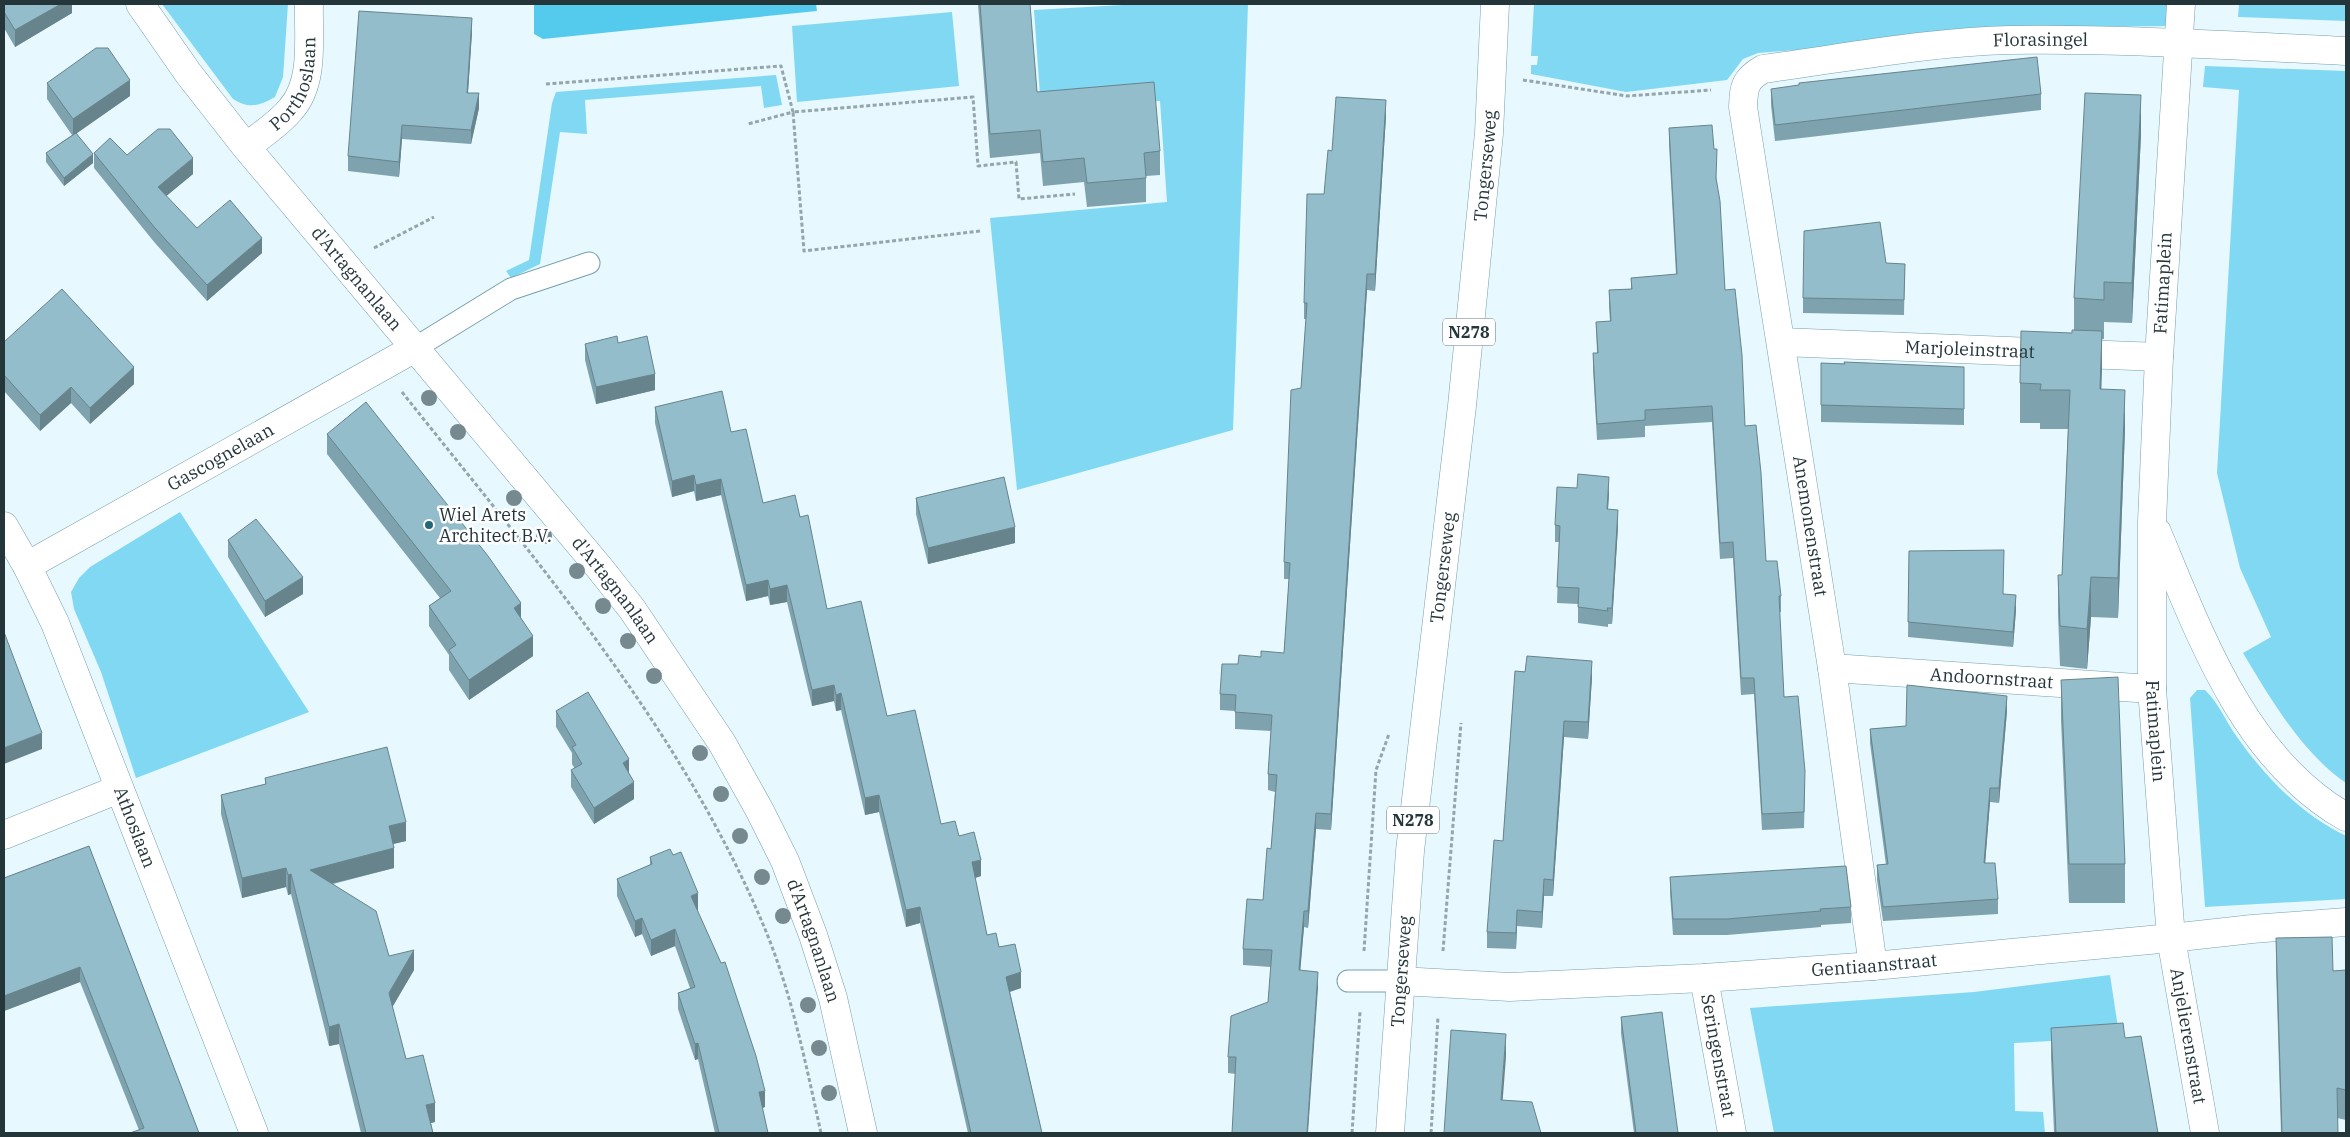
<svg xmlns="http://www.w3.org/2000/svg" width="2350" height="1137" font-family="'IBM Plex Serif',serif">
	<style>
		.green { fill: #81d8f3 }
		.forest { fill: #54cbed }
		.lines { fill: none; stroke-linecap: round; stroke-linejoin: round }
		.service-casing { stroke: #779fac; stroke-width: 23 }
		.minor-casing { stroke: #779fac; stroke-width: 29 }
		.primary-casing { stroke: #779fac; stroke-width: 29 }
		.path { stroke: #94a5ab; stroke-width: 3; stroke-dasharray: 4 2.5; stroke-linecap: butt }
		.service { stroke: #fff; stroke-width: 21 }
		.minor { stroke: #fff; stroke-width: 28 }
		.primary { stroke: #fff; stroke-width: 28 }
		.tree { fill: #76898f }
		.wall { fill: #7ea3ae }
		.shaded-wall { fill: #67848d }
		.building { fill: #93bdca; stroke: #67848d }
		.poi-dot { fill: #236678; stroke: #fff; stroke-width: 2 }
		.labels { text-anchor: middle; stroke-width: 5; stroke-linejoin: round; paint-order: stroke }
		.shield { fill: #fff; stroke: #667276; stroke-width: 1 }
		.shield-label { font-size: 16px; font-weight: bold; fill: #25363b }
		.street-label { font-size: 18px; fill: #25363b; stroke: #fff }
		.poi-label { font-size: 18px; fill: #25363b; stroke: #fff; text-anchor: start }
	</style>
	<rect width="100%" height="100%" fill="#e7f8fe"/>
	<path class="green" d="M162,4H288L283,77L275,97C260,106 248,109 233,99Z
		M1140,4H1248L1233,430L1017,490L990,218L1167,202L1160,101L1041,110L1034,10Z
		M1534,4H2168L2166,26L2078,27L1758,53L1743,59L1727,80L1626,92L1531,74V65H1537L1538,56H1531Z
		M2239,4H2346V21L2238,17Z
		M952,12L959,86L797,102L792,26Z
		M2205,66L2346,71V783C2302,753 2270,698 2243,653L2271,637L2240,568L2217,473L2239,90L2203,87Z
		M776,75L782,105L764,108L761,86L585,100L587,134L560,132L540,264L511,278L506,271L529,260L552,103L556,92Z
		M180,512L309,712L136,778L101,672L74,609L71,592L79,578L90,567Z
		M2197,690H2205C2219,703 2226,722 2237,737C2265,777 2302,815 2346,836V899L2205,907L2190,698Z
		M2110,975L2121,1047L2051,1041L2014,1043L2015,1111L2043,1112L2045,1133H1774L1750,1008L1974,992Z"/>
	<path class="forest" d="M534,4H816L817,11L543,39L534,34Z"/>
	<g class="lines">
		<defs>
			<path id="service" d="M415,348L511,289L589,263
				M1348,981H1400"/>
			<g id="minor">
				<path id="s1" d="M140,4L188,73L246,147L598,566L632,609L722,743L760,811L785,861L813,935L833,998L863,1133"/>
				<path id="s2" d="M2181,4L2159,357L2152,522V689L2171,938L2205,1133"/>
				<path id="s3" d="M246,147C261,135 279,124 291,109C315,82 308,37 309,4"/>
				<path id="s4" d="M1781,342L2159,357"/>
				<path id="s5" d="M4,526L27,566L55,623L254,1133"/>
				<path d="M2157,532C2200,635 2244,759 2346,817"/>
				<path id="s6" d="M27,566L415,348"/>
				<path id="s7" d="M1832,668L2152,689"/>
				<path d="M4,835L119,789"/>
				<path id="s8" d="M1873,966L1832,668L1743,107C1744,87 1744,80 1763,69C1845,58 1928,42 2010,40C2122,38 2235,46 2346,51"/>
				<path id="s9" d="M1704,978L1732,1133"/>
				<path id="s10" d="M1400,981L1510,987L1704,978L1873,966L2171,938L2252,929L2346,922"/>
			</g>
			<g id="primary">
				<path id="s11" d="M1390,1133L1410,851L1462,406L1489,133L1495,4"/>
			</g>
		</defs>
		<use href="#service" class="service-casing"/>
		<use href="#minor" class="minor-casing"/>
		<use href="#primary" class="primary-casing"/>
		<path class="path" d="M1523,80L1627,96L1711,90
			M546,84L781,66L793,112L748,124
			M980,231L804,251L793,112L973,97L978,166L1016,162L1019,199L1075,194
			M374,248L434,217
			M402,392C536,561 681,727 765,929C792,994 806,1065 821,1133
			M1364,951L1376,770L1389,734
			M1443,951L1461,723
			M1352,1133L1360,1012
			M1431,1133L1438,1017"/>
		<use href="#service" class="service"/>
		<use href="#minor" class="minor"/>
		<use href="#primary" class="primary"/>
	</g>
	<g class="tree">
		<circle cx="429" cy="398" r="8"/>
		<circle cx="458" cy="432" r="8"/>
		<circle cx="514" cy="498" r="8"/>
		<circle cx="544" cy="536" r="8"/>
		<circle cx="577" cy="571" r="8"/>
		<circle cx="603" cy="606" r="8"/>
		<circle cx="628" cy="641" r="8"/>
		<circle cx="654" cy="676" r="8"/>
		<circle cx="700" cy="753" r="8"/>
		<circle cx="721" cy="794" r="8"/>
		<circle cx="740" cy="836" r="8"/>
		<circle cx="762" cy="877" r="8"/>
		<circle cx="783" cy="916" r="8"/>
		<circle cx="808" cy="1005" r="8"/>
		<circle cx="819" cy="1048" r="8"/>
		<circle cx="829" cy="1093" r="8"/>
	</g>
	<path class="wall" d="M4,4H72V13L15,47L4,28Z
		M978,4H1030L1037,92L1160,151V175L1146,176V202L1087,207L1084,182L1043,186L1040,153L990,158Z
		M472,32L468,93L479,108L471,144L402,139L399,177L348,171V156Z
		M47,83L130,96L76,133L93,163L64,186L46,162V153L72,135L47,99Z
		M1771,89L2041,94V110L1775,141L1771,105Z
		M1386,116L1375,291L1367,290L1331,830L1316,829L1308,928L1304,927L1300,970L1318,988L1236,1074L1228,1073V1057L1268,1002L1271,967L1243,965V949L1263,900L1271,849L1275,792L1268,790V774L1271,731L1235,729V711L1220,710V694L1238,664L1261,657L1284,653L1289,579H1284V562L1301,388L1306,319H1304V303L1324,194L1332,151Z
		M1669,128L1714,149L1725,290L1745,426L1766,561L1781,596V612H1779L1784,697L1805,787L1804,828L1762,830L1754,694L1741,695L1733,558L1720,559L1712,422L1645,426V437L1597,440L1593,369V353H1597L1596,322H1610L1609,306V290L1631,289V278L1676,275L1669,144Z
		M2141,134L2132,323L2104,322V339H2102L2101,389L2125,429L2118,618L2091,617L2087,669L2060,666L2058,614V575H2062L2068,429H2040V423H2020V383L2072,333L2074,330V298Z
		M94,153L127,155L193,174L166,196L197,228L262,253L207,301L155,243L94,168Z
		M1905,264L1904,315L1803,313V298Z
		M4,342L134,384L90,424L71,403L40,431L4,391Z
		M618,343L655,390L596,404L585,360V344Z
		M1821,363L1964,367V425L1821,422Z
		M655,407L731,432L763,503L800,517L827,609L887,716L941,824L959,836L981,876L975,878L987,935L999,947L1021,988L1010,992L1042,1133H968L920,923L906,927L879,812L865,815L841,710L836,711L834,701L812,706L787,602L770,605L768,596L746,601L721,495L696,501L694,491L672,497L655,423Z
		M327,434L521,618L533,656L469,700L449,670V655L429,626V606L440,598L327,454Z
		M1609,493L1608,509L1618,526L1612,624H1608V627L1578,623V604L1557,603L1559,542H1555V525Z
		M916,498L1015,543L928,564L916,514Z
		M228,540L303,594L265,617L228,557Z
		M1909,551L2004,594L2016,610L2013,647L1908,637Z
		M1515,671L1592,677L1588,739L1564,737L1553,896H1544L1542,928L1517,926L1516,949L1487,948V932L1503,841Z
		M2061,680L2125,864V903H2069L2061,720Z
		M556,711L629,773L634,799L594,824L571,787V770L575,769L572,764V753L556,727Z
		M2007,711L1999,803L1990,802L1985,863L1998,899V914L1883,921L1877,880V865H1886L1870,743V729L1906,726Z
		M265,778L406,841L393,844L394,868L333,884L389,956L414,970L392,1007L406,1059L435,1122L431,1123L433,1133H361L339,1044L329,1046L291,894L288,895L286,887L242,898L221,814V795L265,784Z
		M89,846L199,1133L139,1130L80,982L4,1011V878Z
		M650,857L698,910H697L765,1107L762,1108L768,1133H715L698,1059L695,1060L678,1009V993L690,988L675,946L651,956L642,934L635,937L617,896V879L650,865Z
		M1670,877L1851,907V923L1821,925V927L1727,935H1673L1670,893Z
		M2276,938L2333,971L2346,970V1120L2337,1118L2338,1133H2281L2276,968Z
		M1621,1017L1678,1133H1634L1621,1033Z
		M2051,1028L2125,1038L2158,1133H2054L2051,1058Z"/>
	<path class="shaded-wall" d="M61,4H72V13L15,47V30Z
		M472,18V32L467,107V93Z
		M130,80V96L73,136V119Z
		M479,93V108L471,144V130Z
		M2141,95V134L2132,323V283Z
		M1386,100V116L1375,291V274Z
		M402,125V139L399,177V162Z
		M93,154V163L64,186V178Z
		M193,158V174L158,203V187Z
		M262,238V253L207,301V285Z
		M1367,274V290L1331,830V814Z
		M2102,331V370L2100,428V389Z
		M134,367V384L90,424V408Z
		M655,374V390L596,404V387Z
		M71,387V403L40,431V415Z
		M2125,390V429L2118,618V578Z
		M694,475V491L672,497V481Z
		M1609,477V493L1607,526V509Z
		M721,479V495L696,501V485Z
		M1618,510V526L1612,624V608Z
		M1015,527V543L928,564V548Z
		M303,577V594L265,617V601Z
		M2091,577V617L2087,669V629Z
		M768,580V596L746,601V585Z
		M787,585V602L770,605V589Z
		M2016,595V610L2013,647V632Z
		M521,603V622L514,608Z
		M533,636V656L469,700V680Z
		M1592,661V677L1588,739V722Z
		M834,685V701L812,706V690Z
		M841,693V710L836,711V695Z
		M2007,696V711L1999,803V788Z
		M1564,721V737L1553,896V880Z
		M42,733V749L4,764V748Z
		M629,759V776L623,763Z
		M634,782V799L594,824V808Z
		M1990,788V802L1984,878V863Z
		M879,795V812L865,815V798Z
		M1316,813V829L1308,928V911Z
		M406,822V841L389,845V826Z
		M394,848V868L310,889V870Z
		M981,860V876L972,879V862Z
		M286,868V887L242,898V878Z
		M291,874V894L288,895V875Z
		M1544,879V896L1542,928V912Z
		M698,893V910L691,913V896Z
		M920,907V923L906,927V910Z
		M1517,910V926L1516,949V933Z
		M1304,911V927L1299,986V970Z
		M642,918V934L635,937V921Z
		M675,929V946L651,956V940Z
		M414,950V970L389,1013V993Z
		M80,967V982L4,1011V996Z
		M1021,972V988L1006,993V977Z
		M1318,972V988L1308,1133H1307Z
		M339,1024V1044L329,1046V1027Z
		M1506,1034V1057L1501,1122V1100Z
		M698,1043V1059L695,1060V1044Z
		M765,1091V1107L759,1109V1092Z
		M435,1103V1122L426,1124V1105Z"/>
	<path class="building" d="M4,4H61L15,30L4,12Z
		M980,4H1030L1037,92L1154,82L1160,151L1144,153L1146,178L1087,183L1084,158L1043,162L1040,130L990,134Z
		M359,11L472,18L467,93H479L471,130L402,125L399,162L348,156Z
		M96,48H108L130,80L73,119L47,83Z
		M2037,57L2041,94L1775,125L1771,89L1799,85V83Z
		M2085,93L2141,95L2132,283L2104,282V300L2074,298Z
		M1336,97L1386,100L1375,274H1367L1331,814L1316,813L1308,911H1304L1299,970L1318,972L1307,1133H1232L1236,1057H1228L1231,1016L1268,1002L1272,950L1243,949L1247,899L1263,900L1267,848L1271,849L1277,775L1268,774L1272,715L1235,712L1236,695L1220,694L1222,664H1238L1239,655L1261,657V651L1284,653L1290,563L1284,562L1291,390L1301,388L1307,303H1304L1307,194H1324L1328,150L1332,151Z
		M1712,125L1714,149H1717L1716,178L1720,201L1725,290L1735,289L1742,355L1745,426L1756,425L1761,473L1766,561H1777L1781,596H1779L1784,697L1798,696L1805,771L1804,812L1762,814L1754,678H1741L1733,542L1720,543L1712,406L1645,410V420L1597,424L1593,353H1598L1596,322L1611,321L1609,290L1632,289L1631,278L1677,274L1669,128Z
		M158,129H170L193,158L158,187L197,228L230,200L262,238L207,285L155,228L94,153L110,138L127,155Z
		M76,133L93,154L64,178L46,153Z
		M1880,222L1886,263L1905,264L1904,300L1803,298L1804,231Z
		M62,289L134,367L90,408L71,387L40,415L4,375V342Z
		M2072,330L2102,331L2100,389L2125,390L2118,578L2091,577L2087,629L2060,626L2058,575H2062L2070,390H2040L2041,384L2020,383L2021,331L2072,333Z
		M617,336L618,343L647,336L655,374L596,387L585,344Z
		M1844,362L1964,367V409L1821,405V363L1845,364Z
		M722,391L731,432L746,429L763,503L795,495L800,517L808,515L827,609L861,601L887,716L915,710L941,824L955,821L959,836L974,832L981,860L972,862L987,935L996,933L999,947L1015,944L1021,972L1006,977L1042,1133H971L920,907L906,910L879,795L865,798L841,693L836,695L834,685L812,690L787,585L770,589L768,580L746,585L721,479L696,485L694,475L672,481L655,407Z
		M366,402L488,556L521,603L514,608L533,636L469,680L449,650L456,645L429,606L451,591L327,434Z
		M1578,474L1609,477L1607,509L1618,510L1612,608H1607L1608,611L1578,607L1579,588L1557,587L1560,526L1555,525L1557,487L1577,488Z
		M1004,477L1015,527L928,548L916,498Z
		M256,519L303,577L265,601L228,540Z
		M2004,550L2003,594L2016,595L2013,632L1908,622L1909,551Z
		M4,632L42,733L4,748Z
		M1527,656L1592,661L1588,722L1564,721L1553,880L1544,879L1542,912L1517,910L1516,933L1487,932L1494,840L1503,841L1515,671L1525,672Z
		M2118,677L2125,864H2069L2061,680Z
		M1907,685L2007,696L1999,788H1990L1984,863H1995L1998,899L1883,907L1877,865L1888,864L1870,729L1906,726Z
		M588,692L629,759L623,763L634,782L594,808L571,770L582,764L572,747L576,745L556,711Z
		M387,747L406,822L389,826L394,848L310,870L376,911L389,956L414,950L389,993L406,1059L423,1055L435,1103L426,1105L433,1133H366L339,1024L329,1027L291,874L288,875L286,868L242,878L221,795L266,784L265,778Z
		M89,846L199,1133H130L144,1128L80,967L4,996V878Z
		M670,849L673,855L681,852L698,893L691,896L721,963L725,962L756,1056L765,1091L759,1092L768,1133H719L698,1043L695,1044L678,993L695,987L675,929L651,940L642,918L635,921L617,879L652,864L650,857Z
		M1846,866L1851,907L1820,909L1821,911L1727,919H1673L1670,877Z
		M2332,937L2333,971L2346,970V1090L2337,1088L2338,1133H2282L2276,938Z
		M1662,1012L1678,1133H1636L1621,1017Z
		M2123,1023L2125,1038L2141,1036L2158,1133H2056L2051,1028Z
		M1451,1030L1506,1034L1501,1100L1532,1102L1541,1133H1444Z"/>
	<circle class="poi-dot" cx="429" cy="525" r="5"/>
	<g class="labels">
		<g class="shield">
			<rect x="1443" y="318.5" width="52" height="27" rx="4"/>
			<rect x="1387" y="806.5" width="52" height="27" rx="4"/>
		</g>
		<g class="shield-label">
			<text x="1469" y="338">N278</text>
			<text x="1413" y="826">N278</text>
		</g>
		<g class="street-label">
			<text dy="6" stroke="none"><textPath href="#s8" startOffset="1194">Florasingel</textPath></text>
			<text dy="6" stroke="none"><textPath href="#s3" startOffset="84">Porthoslaan</textPath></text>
			<text dy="6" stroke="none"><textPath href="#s11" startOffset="972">Tongerseweg</textPath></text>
			<text dy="6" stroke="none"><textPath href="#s1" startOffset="350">d'Artagnanlaan</textPath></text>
			<text transform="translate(2163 283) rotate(-87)" y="6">Fatimaplein</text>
			<text dy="6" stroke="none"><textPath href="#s4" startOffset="189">Marjoleinstraat</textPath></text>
			<text dy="6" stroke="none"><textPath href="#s6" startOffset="222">Gascognelaan</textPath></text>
			<text transform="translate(1810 526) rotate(81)" y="6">Anemonenstraat</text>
			<text dy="6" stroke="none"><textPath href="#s11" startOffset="568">Tongerseweg</textPath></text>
			<text dy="6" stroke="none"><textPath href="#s1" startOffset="755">d'Artagnanlaan</textPath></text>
			<text dy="6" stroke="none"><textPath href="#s7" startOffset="160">Andoornstraat</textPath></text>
			<text dy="6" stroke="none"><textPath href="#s2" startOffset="728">Fatimaplein</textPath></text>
			<text dy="6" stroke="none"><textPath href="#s5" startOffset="329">Athoslaan</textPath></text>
			<text dy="6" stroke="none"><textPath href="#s1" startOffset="1160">d'Artagnanlaan</textPath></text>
			<text dy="6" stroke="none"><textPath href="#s10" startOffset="475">Gentiaanstraat</textPath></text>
			<text dy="6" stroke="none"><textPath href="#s11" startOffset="162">Tongerseweg</textPath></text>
			<text dy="6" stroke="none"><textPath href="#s2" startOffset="1035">Anjelierenstraat</textPath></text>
			<text dy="6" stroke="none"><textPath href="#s9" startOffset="79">Seringenstraat</textPath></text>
		</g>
		<g class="poi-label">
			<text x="439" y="521">Wiel Arets<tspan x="439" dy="21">Architect B.V.</tspan></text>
		</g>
	</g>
	<rect width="2350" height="1137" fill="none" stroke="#25363b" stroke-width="10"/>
</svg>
